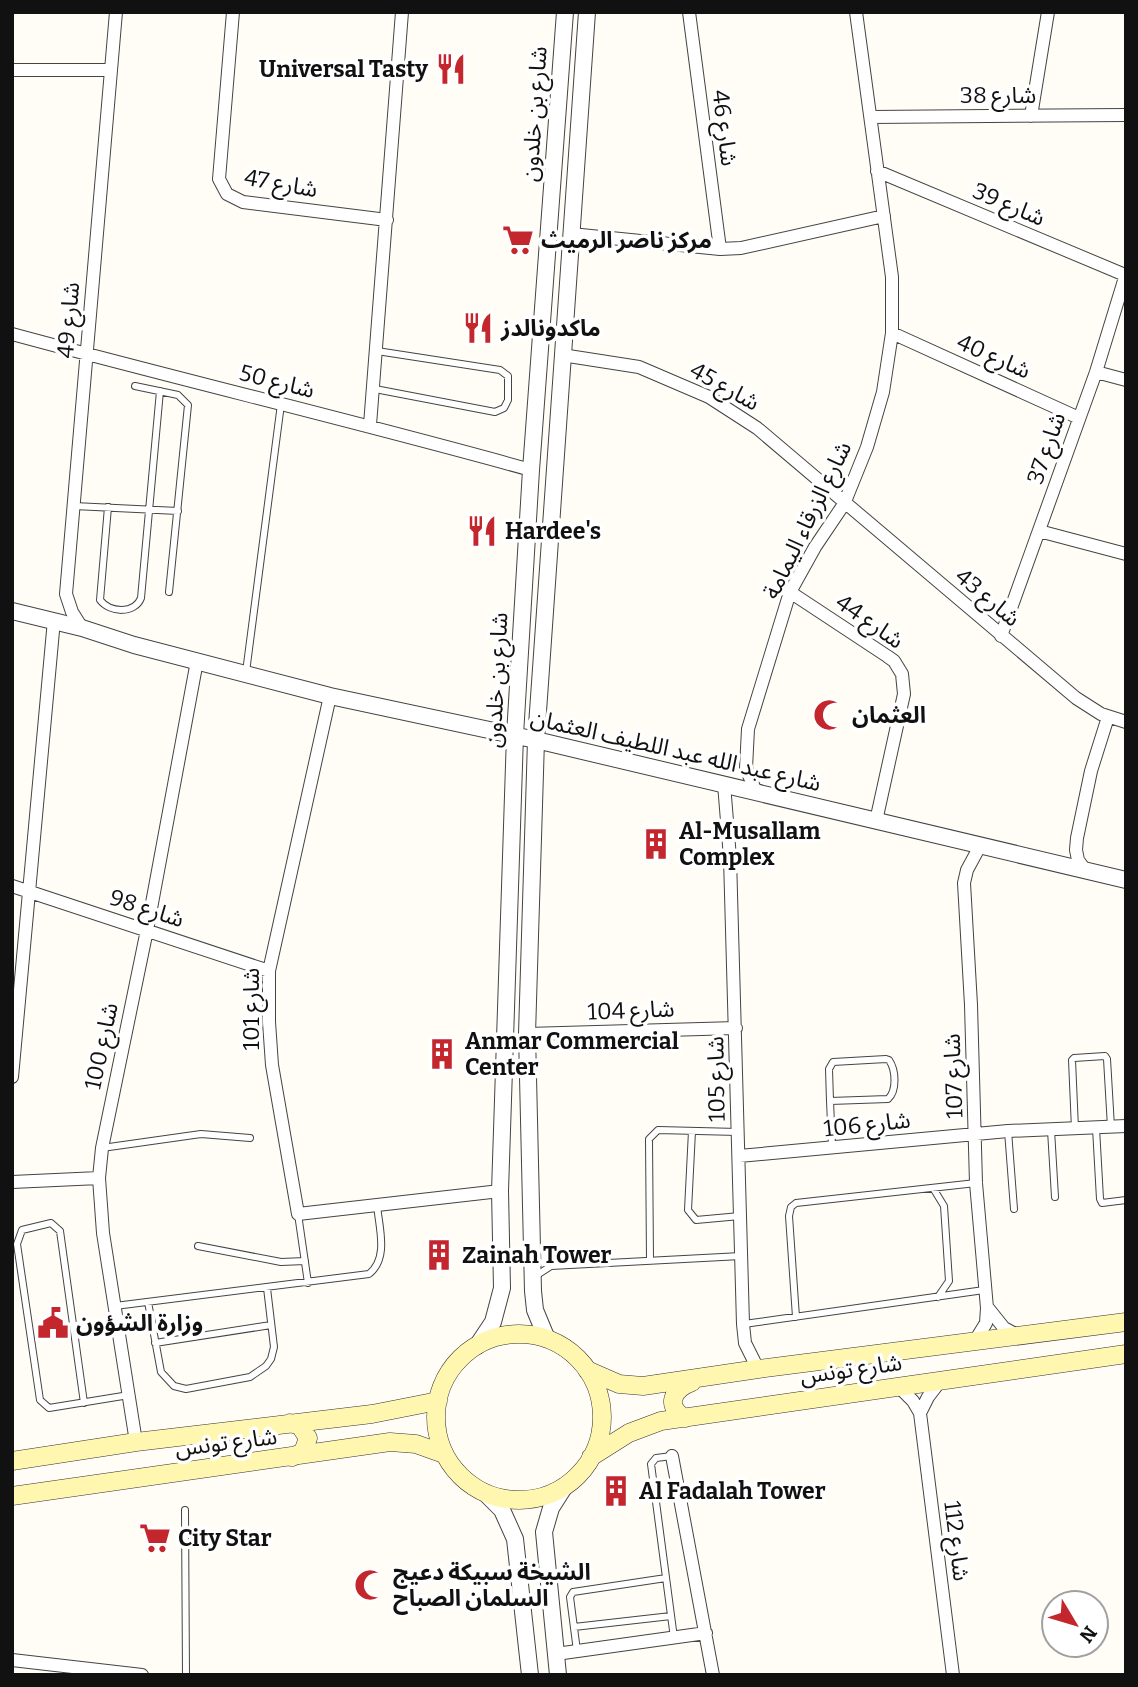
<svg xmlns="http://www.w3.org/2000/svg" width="1138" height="1687" font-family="Bitter,'Noto Sans Arabic',serif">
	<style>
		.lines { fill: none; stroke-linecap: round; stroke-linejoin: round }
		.service-casing { stroke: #444; stroke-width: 8 }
		.minor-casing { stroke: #444; stroke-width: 14 }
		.tertiary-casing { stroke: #444; stroke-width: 18 }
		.secondary-casing { stroke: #333; stroke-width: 19 }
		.service { stroke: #fff; stroke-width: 6 }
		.minor { stroke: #fff; stroke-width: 12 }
		.tertiary { stroke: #fff; stroke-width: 16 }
		.secondary { stroke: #fff6b0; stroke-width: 18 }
		.labels { text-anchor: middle; stroke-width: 7; stroke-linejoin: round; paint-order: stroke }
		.poi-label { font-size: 23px; font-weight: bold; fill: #111; stroke: #fff; text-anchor: start }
		.street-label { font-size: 23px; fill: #111; stroke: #fff }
	</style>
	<rect width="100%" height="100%" fill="#fffdf5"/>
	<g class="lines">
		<defs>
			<path id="service" d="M135,386L178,395L188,405L169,592
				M375,389L495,412L504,408L508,400V376L500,370L377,351
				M74,506L178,511
				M108,507L100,600C110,613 135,614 141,598L160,391
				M246,672L281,404
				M886,1059L889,1060C896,1070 897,1091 888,1099L830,1101L829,1069L833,1062Z
				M830,1101L832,1146
				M1096,1128L1100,1199L1102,1203L1126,1200
				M1075,1129L1072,1060L1074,1058L1105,1056L1107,1059L1111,1127
				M1051,1130L1055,1197
				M692,1131L688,1210L696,1220L740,1216
				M1008,1131L1014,1209
				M102,1148L201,1134L250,1138
				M933,1188L944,1206L949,1281L938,1297
				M298,1214L308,1283
				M198,1246L281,1262L305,1261
				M650,1260L649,1139L658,1130L738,1132
				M534,1277L551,1266L741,1256
				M148,1302L161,1372L174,1386L186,1389L250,1377L266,1366L271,1359L274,1347L267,1288
				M115,1306L369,1274C389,1258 379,1228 377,1205
				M796,1317L789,1216L791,1207L796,1203L976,1183
				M744,1324L984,1290
				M119,1329L152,1323
				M155,1343L271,1325
				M84,1403L60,1231L51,1223L22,1230L17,1244L40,1400L49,1408L129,1395
				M672,1456L656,1458L651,1464L674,1638
				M185,1510L186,1675
				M574,1627L671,1616
				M577,1651L570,1597L573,1592L666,1578"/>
			<path id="minor" d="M233,12L219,179L227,194L243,202L387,220
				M689,12L720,249
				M12,70H111
				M1031,116L1048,12
				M871,117L1126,115
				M877,171L1125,275
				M571,234L720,249L741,248L884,216
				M892,333L1079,418
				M12,334C185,381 359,422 531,470
				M562,355L639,367L709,397L757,428L1076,698L1101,714L1126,722
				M1096,372L1126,380
				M370,425L402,12
				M1039,531L1126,554
				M790,592L887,656L894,661L902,674L904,694L876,821
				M82,628L72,612L66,594L116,12
				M1001,636L1096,372L1126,274
				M330,696L269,971V1022L272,1065L298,1214L500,1191
				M724,784L730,858L743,1324L745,1343L758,1369
				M756,792L746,768L748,729L790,592L815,547L844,504L867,447L883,392L892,333V277L856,12
				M1085,870L1078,860L1076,850L1077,838L1091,771L1108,717
				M12,886L269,971
				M527,1034L736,1028
				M12,1077L54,620
				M739,1156L1008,1131L1126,1126
				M12,1182L99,1178
				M988,1308L1004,1328L1017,1335
				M975,1341L986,1323L987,1308L976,1183L971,1005L964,883L967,870L980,846
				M898,1386L913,1401L920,1413L953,1675
				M920,1413L928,1397L941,1380
				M136,1442L103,1233L99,1178L102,1148L147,930L197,661
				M672,1456L713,1675
				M556,1654L706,1633
				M12,1660L142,1675"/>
			<path id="tertiary" d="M12,611L82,628L134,645L330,696L536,740L1126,880
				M547,1339L535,1310L533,1291L527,1034L536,740L587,12
				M477,1346L493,1322L502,1288L500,1191L515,735L531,470L565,12
				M486,1494L502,1510L515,1539L530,1675
				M558,1675L544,1532L551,1508L565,1486"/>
			<path id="secondary" d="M436 1417a83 83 0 1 1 166 0a83 83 0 1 1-166 0Z
				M587,1370L619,1384L643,1386L758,1369L1126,1322
				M685,1418C664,1406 673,1389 692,1382
				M290,1423L300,1426L308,1438L303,1452L292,1457
				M591,1457L629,1433L661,1421L1126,1354
				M12,1461L136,1442L372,1414L438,1401
				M12,1496L390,1442L416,1444L444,1454"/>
		</defs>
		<use href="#service" class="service-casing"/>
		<use href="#minor" class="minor-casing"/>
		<use href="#tertiary" class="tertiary-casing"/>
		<use href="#secondary" class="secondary-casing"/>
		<use href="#service" class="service"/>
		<use href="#minor" class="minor"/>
		<use href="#tertiary" class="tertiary"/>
		<use href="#secondary" class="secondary"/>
	</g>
	<defs>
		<symbol id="restaurant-bare" viewBox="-9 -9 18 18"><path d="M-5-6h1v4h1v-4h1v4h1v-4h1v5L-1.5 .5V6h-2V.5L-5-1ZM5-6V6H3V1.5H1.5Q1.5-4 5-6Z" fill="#c4262e" stroke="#fff" stroke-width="2.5" paint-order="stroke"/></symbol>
		<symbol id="supermarket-bare" viewBox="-9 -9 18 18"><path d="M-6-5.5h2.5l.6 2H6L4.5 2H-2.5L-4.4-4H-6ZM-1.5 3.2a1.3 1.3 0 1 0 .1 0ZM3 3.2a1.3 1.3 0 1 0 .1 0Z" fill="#c4262e" stroke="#fff" stroke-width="2.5" paint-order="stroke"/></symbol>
		<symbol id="mosque-bare" viewBox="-9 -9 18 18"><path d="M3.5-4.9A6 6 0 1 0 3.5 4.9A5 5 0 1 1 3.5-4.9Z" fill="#c4262e" stroke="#fff" stroke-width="2.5" paint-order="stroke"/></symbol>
		<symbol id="building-bare" viewBox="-9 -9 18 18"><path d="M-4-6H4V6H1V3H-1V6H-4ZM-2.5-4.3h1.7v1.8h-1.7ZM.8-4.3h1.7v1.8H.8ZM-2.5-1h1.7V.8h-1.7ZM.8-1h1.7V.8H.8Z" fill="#c4262e" stroke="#fff" stroke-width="2.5" paint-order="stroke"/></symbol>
		<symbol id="civic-bare" viewBox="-9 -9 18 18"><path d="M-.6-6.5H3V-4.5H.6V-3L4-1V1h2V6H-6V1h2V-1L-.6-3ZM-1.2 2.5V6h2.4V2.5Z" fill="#c4262e" stroke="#fff" stroke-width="2.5" paint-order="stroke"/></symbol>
	</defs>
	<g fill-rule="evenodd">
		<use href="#restaurant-bare" x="429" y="47" width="44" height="44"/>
		<use href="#supermarket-bare" x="496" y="218" width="44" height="44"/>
		<use href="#restaurant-bare" x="456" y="306" width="44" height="44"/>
		<use href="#restaurant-bare" x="460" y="509" width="44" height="44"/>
		<use href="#mosque-bare" x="807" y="693" width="44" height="44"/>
		<use href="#building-bare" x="634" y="822" width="44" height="44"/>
		<use href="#building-bare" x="420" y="1032" width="44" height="44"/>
		<use href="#building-bare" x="417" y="1233" width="44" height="44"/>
		<use href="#civic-bare" x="31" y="1301" width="44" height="44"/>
		<use href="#building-bare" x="594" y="1469" width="44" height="44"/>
		<use href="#supermarket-bare" x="133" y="1516" width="44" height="44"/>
		<use href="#mosque-bare" x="348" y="1563" width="44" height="44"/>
	</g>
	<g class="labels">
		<g class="poi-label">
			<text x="428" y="77" text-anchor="end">Universal Tasty</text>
			<text x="541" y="248">مركز ناصر الرميث</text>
			<text x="501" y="336">ماكدونالدز</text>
			<text x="505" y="539">Hardee's</text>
			<text x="852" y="723">العثمان</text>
			<text x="679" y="839">Al-Musallam<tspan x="679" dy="26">Complex</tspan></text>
			<text x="465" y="1049">Anmar Commercial<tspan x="465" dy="26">Center</tspan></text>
			<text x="462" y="1263">Zainah Tower</text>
			<text x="76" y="1331">وزارة الشؤون</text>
			<text x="639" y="1499">Al Fadalah Tower</text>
			<text x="178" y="1546">City Star</text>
			<text x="393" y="1580">الشيخة سبيكة دعيج<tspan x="393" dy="26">السلمان الصباح</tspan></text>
		</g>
		<g class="street-label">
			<text x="998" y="103">شارع 38</text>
			<text transform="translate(534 114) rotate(-86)" y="8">شارع بن خلدون</text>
			<text transform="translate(725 128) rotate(83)" y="8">شارع 46</text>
			<text transform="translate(281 183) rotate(10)" y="8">شارع 47</text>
			<text transform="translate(1009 204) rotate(23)" y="8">شارع 39</text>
			<text transform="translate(68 320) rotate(-85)" y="8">شارع 49</text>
			<text transform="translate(994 356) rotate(24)" y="8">شارع 40</text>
			<text transform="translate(277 381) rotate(14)" y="8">شارع 50</text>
			<text transform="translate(725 386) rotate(29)" y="8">شارع 45</text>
			<text transform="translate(1046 448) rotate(-71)" y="8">شارع 37</text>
			<text transform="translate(807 520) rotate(-64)" y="8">شارع الزرقاء اليمامة</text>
			<text transform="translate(988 597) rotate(40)" y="8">شارع 43</text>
			<text transform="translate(870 621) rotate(35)" y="8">شارع 44</text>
			<text transform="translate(496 680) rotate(-87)" y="8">شارع بن خلدون</text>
			<text transform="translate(676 750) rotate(13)" y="8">شارع عبد الله عبد اللطيف العثمان</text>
			<text transform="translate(147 908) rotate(18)" y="8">شارع 98</text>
			<text transform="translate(251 1009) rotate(-90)" y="8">شارع 101</text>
			<text transform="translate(631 1010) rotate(-2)" y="8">شارع 104</text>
			<text transform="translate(101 1046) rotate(-78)" y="8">شارع 100</text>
			<text transform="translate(953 1076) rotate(-92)" y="8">شارع 107</text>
			<text transform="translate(716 1079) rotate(-91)" y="8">شارع 105</text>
			<text transform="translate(867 1124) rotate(-6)" y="8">شارع 106</text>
			<text transform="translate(851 1369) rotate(-8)" y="8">شارع تونس</text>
			<text transform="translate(226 1442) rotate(-7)" y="8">شارع تونس</text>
			<text transform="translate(957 1541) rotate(83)" y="8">شارع 112</text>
		</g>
	</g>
	<rect width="1138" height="1687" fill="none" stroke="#111111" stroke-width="28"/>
	<g transform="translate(1075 1624) rotate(128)"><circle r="33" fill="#ffffff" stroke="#a0a0a0" stroke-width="2"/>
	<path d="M0-5L12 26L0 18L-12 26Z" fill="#c4262e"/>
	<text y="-10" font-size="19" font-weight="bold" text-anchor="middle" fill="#111111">N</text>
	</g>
</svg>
